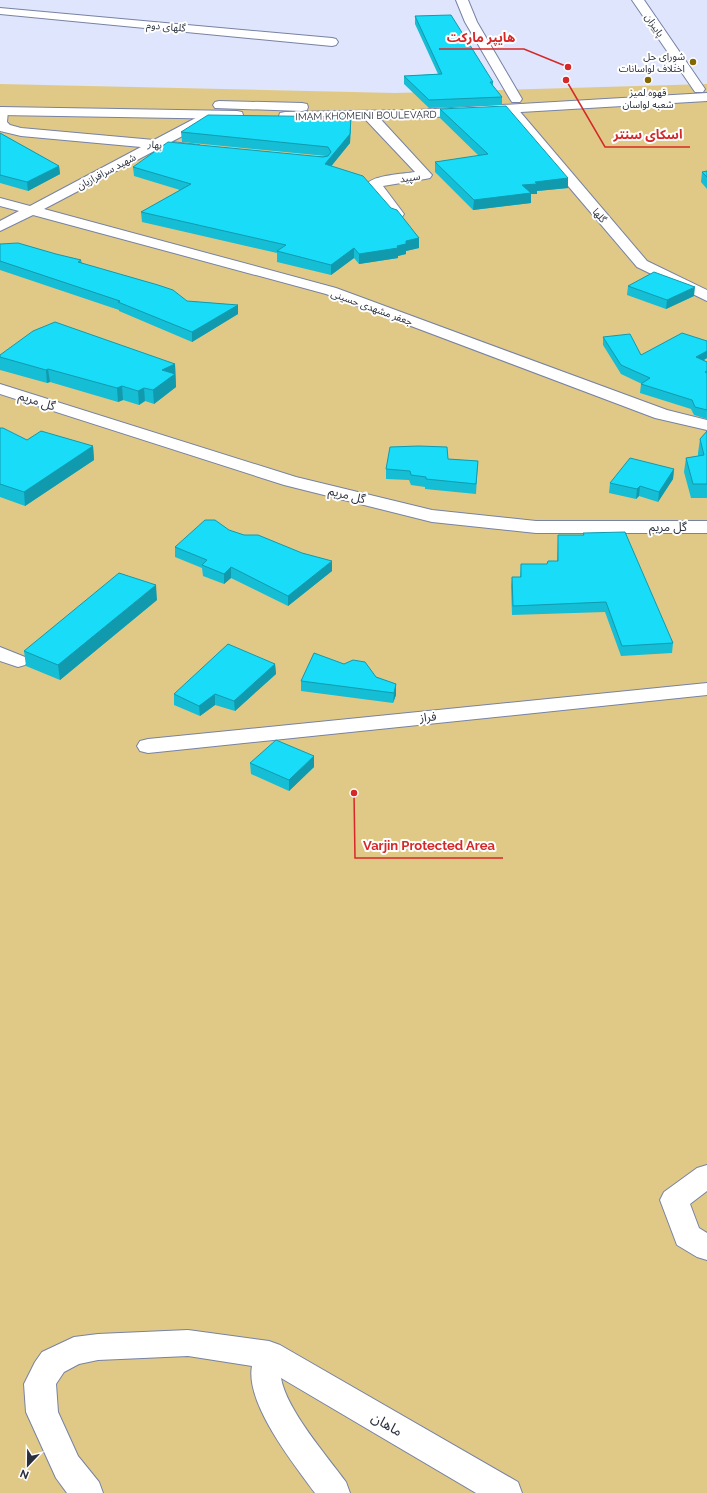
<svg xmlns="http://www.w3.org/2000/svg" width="707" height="1493" font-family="Raleway,'Noto Sans Arabic',sans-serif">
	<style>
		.green { fill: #e0c986 }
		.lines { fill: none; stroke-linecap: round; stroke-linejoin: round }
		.minor-casing { stroke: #7782a4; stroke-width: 2 }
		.major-casing { stroke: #7782a4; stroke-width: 2 }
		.minor { fill: #fff; fill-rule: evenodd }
		.major { fill: #fff; fill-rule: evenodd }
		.wall { fill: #15bdd5 }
		.shaded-wall { fill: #119aae }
		.building { fill: #18dcf8; stroke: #119aae }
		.poi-dot { fill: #836801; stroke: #fff; stroke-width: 1.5 }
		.labels { text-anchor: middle; stroke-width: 4; stroke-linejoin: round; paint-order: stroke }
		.far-street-label { font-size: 10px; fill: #2a2f3d; stroke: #fff }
		.far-poi-label { font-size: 10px; fill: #2a2f3d; stroke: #fff; text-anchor: end }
		.street-label { font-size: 12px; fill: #2a2f3d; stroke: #fff }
		.near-street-label { font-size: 14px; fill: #2a2f3d; stroke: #fff }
		.leader { fill: none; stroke: #d62828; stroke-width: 1.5 }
		.callout-dot { fill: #d62828; stroke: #fff; stroke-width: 1.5 }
		.callout-label { font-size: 13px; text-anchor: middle; font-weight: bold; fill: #d62828; stroke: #fff; stroke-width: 4; stroke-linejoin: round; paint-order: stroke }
	</style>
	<rect width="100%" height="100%" fill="#dee5fc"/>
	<path class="green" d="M0,84L395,93L707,84V1493H0Z"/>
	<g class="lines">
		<defs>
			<path id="minor" d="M456,0H468L477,22L522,99L520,102H512L510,99L465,22Z
				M632,0H644L705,89L703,92H695Z
				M0,8L332,38L336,39L338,42L336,45L332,46L0,14Z
				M511,106L516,107L647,261L707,290V301L637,267L506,113L505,110L506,107Z
				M2,107L7,108L8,111L7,122L10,125L21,128L154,140L207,112H217L218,115L217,118L171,142L199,145L201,148L199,151L194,152L158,149L44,209L336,288L667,410L707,420V430L655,418L326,294L33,215L0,231V221L19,211L0,206V198L30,206L141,147L21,136L0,131V108Z
				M369,111L374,112L432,175L430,178L425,179L383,186L404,214L402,217L397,218L392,217L367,184C373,175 404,174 415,172L364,118L363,115L364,112Z
				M0,384L296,477L432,510L536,521H707V533H536L432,522L284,485L0,394Z
				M0,647L25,657L28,661L25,665L18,667L0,661Z
				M707,683V695L148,753L140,751L137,746L140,741L148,739Z
				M707,1165V1191L690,1204L699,1228L707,1233V1260L697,1257L677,1245L660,1200L664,1192L697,1168Z
				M188,1330L269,1341L280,1345L518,1482L522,1493H476L281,1378C286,1409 327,1456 346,1482L350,1493H315C293,1463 245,1403 252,1366L188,1356L98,1360L79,1364L64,1372L56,1384L58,1412L78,1456L99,1482L103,1493H67L56,1478L26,1412L24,1384L35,1362L42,1352L74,1337L98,1334Z"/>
			<path id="major" d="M707,93V101L418,118L285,120L280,119L279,116L280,113L285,112L418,110Z
				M219,101L302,103L307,104L308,107L307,110L302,111L215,108L213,105L215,102Z
				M0,107L237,111L242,112L243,115L242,118L237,119L0,115Z"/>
		</defs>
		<use href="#minor" class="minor-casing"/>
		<use href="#major" class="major-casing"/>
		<use href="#minor" class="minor"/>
		<use href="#major" class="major"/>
	</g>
	<path class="wall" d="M415,16L493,82V86L502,97V105L429,108L404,84V76L438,74L415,24Z
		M440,109L568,178V188L537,191V194H531V203L473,210L435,172V162L479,156L440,118Z
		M351,126L350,143L331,166L391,208L419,238V248L406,251V254L398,256V258L359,264L354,258L331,275L277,262V253L142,222L141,212L180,190L134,176L133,167L326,156L182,142L181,132Z
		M0,133L59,166L60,174L28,191L0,183Z
		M707,171V189L701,182L702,172Z
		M0,244L81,260L82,263L187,301L238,305V314L192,342L119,311V310L0,270Z
		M628,286L694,296L666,309L627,295Z
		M603,337L641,355L707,341V358L704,360L707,362V419L694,415L691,409L640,393L641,384H642L621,374L603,345Z
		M0,355L175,364L176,387L154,404L145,401L139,405L123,400L118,402L50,382L47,383L0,370Z
		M0,428L27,440L93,446L94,460L25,506L0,497Z
		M707,431V498H691L684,472L686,458L698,456V453L700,439Z
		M448,459L478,461L476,494L425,489V487L411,485L409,480L386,479V469Z
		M674,469L673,479L658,502L639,496L636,499L609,493L610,483Z
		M229,530L332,571L288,606L231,578L224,584L203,576L202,568L175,557V547Z
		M583,533L673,643L672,653L621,656L605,612L512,615L511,586L512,577H520L521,564H547L557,561L558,535H583Z
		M157,600L60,680L26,666L24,651Z
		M275,664L276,674L235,711L215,705L200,716L174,705V694Z
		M376,677L396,684V695L393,703L301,691V681Z
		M250,763L314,767L289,791L251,774Z"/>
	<path class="shaded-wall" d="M351,117L350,143L325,174V164Z
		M59,166L60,174L28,191L27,182Z
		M568,178V188L537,191V194H531V203L473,210L474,200L535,182Z
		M419,238V248L406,251V254L398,256V258L359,264V254L397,246L406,241Z
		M354,248V258L331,275V265Z
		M695,287L694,296L666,309L667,300Z
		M238,305V314L192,342V332Z
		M707,351V358L695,365L696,357Z
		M175,364L176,387L154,404L153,390L162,370Z
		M48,369L50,382L47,383L46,370Z
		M122,386L123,400L118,402L117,388Z
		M144,388L145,401L139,405L138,391Z
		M93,446L94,460L25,506L24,492Z
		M674,469L673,479L658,502L659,492Z
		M640,486L639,496L636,499L637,489Z
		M332,561V571L288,606V596Z
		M231,567V578L224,584V574Z
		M156,585L157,600L60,680L58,665Z
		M275,664L276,674L235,711L234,701Z
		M396,684V695L393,703L394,693Z
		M215,694V705L200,716L199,706Z
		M314,756V767L289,791V780Z"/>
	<path class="building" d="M451,15L493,82H490L502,97L429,100L404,76L442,74L415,16Z
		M506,106L568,178L535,182L537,184L522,185L531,193L474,200L435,162L488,154L440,109Z
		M208,115L351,117L350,134L325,164L363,176L391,208L397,210L419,238L406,241V244L397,246L398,248L359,254L354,248L331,265L277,251L286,245L141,212L191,184L133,167L168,142L323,157L328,156L331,152L328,147L181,132Z
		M0,133L59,166L27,182L0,175Z
		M707,171V177L702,172Z
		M18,243L56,254L81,260L78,262L158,285L173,290L187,301L238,305L192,332L118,302L120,301L0,261V244Z
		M654,272L695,287L667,300L628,286Z
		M55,322L175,364L162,370L175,374L153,390L144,388L138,391L122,386L117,388L48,369L46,370L0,357V355L33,331Z
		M682,333L707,341V351L696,357L707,362V371L705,372L707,373V410L695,407L692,400L641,384L650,378L621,365L603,337L630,334L641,355Z
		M0,428H3L27,440L41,431L93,446L24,492L0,484Z
		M707,431V484H693L686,458L704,455L700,439Z
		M419,446L447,447L448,459L478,461L476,484L426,479V477L411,475L410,471L386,469L390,447Z
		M630,458L674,469L659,492L640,486L637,489L610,483Z
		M205,520H215L229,530L244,535H258L302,553L332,561L288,596L231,567L224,574L202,565L207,560L175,547Z
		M625,532L673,643L622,646L606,602L513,606L512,577H521V564H547L548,561H558V535H584L583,533Z
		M119,573L156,585L58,665L24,651Z
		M228,644L275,664L234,701L215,694L199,706L174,694Z
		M314,653L344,664L353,660L365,662L376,677L396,684L394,693L301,681Z
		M276,740L314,756L289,780L250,763Z"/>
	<g class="poi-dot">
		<circle cx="693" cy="62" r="4"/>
		<circle cx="648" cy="80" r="4"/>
	</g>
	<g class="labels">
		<g class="far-street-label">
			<text transform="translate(655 25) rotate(56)" y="4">پاییزان</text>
			<text transform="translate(166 26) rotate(5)" y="4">گلهای دوم</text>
			<text transform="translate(366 115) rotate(-1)" y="4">IMAM KHOMEINI BOULEVARD</text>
			<text transform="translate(155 144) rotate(5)" y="4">بهار</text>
			<text transform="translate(106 171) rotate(-28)" y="4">شهید سرافرازیان</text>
			<text transform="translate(410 177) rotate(-8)" y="4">سپید</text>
			<text transform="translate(600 215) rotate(50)" y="4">گلها</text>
			<text transform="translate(372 307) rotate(20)" y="4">جعفر مشهدی حسینی</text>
		</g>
		<g class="far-poi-label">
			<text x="685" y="60">شورای حل<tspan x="685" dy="12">اختلاف لواسانات</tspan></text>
			<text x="648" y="96" text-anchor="middle">قهوه لمیز<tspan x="648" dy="12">شعبه لواسان</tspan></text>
		</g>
		<g class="street-label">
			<text transform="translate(37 401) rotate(18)" y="4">گل مریم</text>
			<text transform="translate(347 495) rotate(14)" y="4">گل مریم</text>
			<text x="668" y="531">گل مریم</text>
			<text transform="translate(428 717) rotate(-6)" y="4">فراز</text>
		</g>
		<g class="near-street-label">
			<text transform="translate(387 1424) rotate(30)" y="5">ماهان</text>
		</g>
	</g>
	<path class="leader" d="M568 67L524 49H439M566 80L605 147H690M354 793L355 858H503"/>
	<g class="callout-dot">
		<circle cx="568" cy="67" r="4"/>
		<circle cx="566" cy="80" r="4"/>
		<circle cx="354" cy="793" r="4"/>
	</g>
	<g class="callout-label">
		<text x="481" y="42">هایپر مارکت</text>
		<text x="648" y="139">اسکای سنتر</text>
		<text x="429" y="850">Varjin Protected Area</text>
	</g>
	<g transform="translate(28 1465) rotate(202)" stroke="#ffffff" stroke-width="3" paint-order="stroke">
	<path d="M0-3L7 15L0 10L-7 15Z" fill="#2a2f3d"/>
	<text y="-6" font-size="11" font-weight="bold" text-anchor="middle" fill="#2a2f3d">N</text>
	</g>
</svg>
